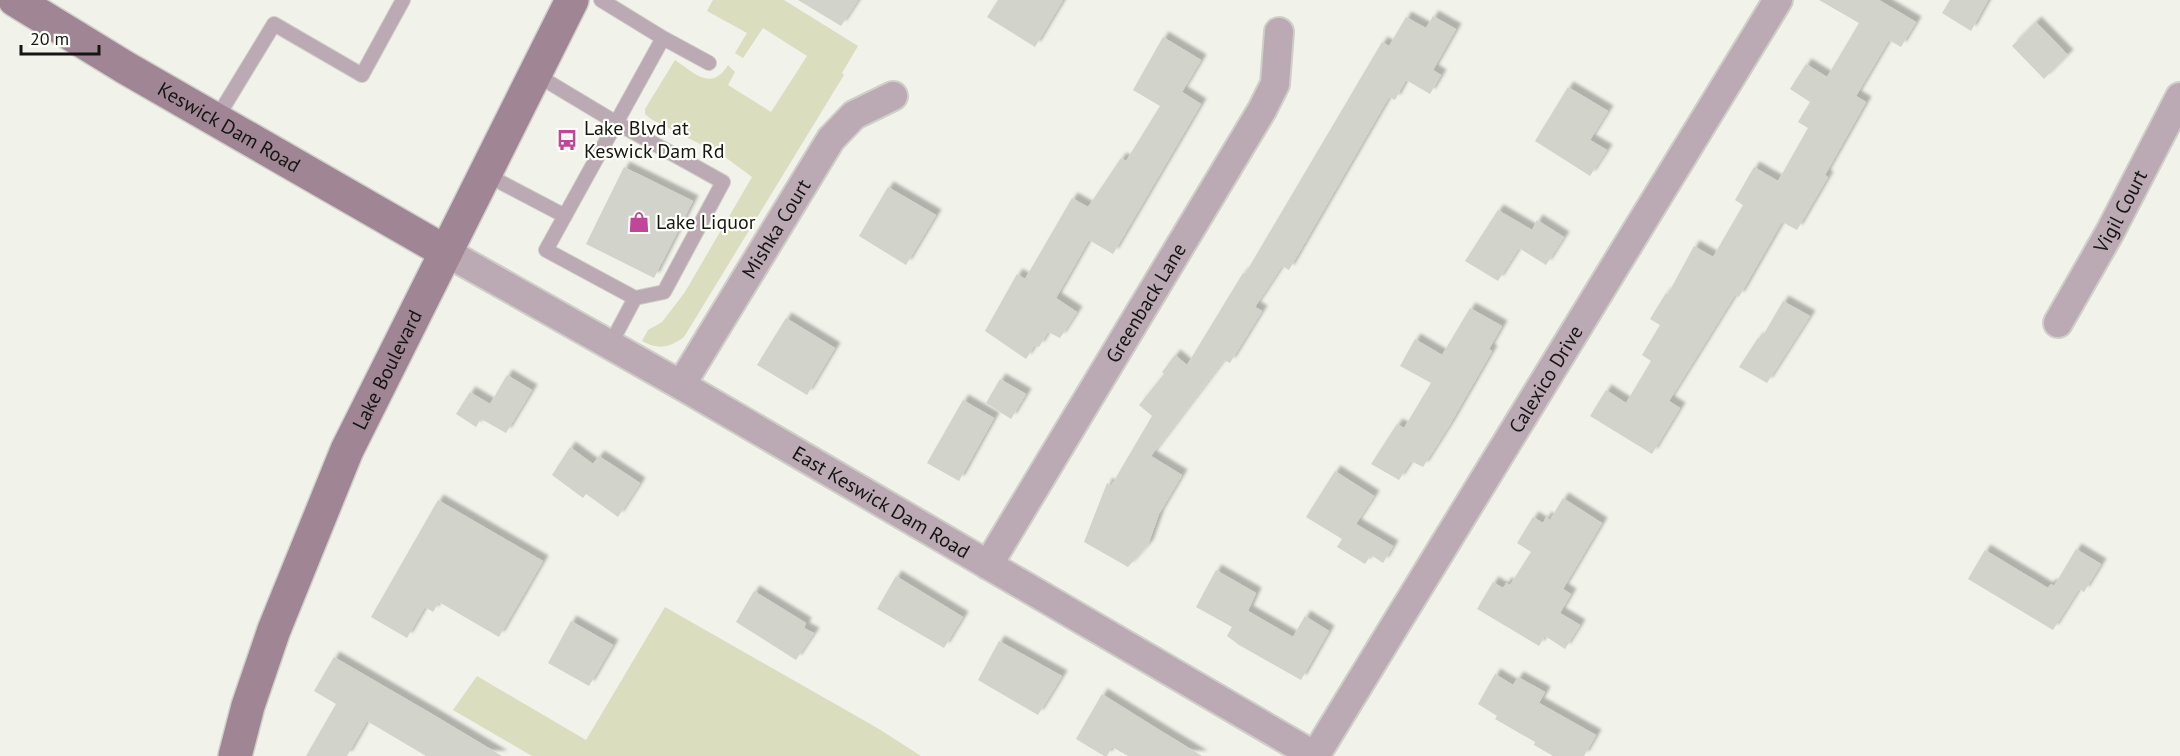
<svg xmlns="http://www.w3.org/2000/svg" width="2180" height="756" font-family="'PT Sans',sans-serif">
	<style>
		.green { fill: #dbddbf }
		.building { fill: #d2d3cb; filter: url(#shadow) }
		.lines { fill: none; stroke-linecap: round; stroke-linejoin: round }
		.lane-casing { stroke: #cecfc8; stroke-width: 16 }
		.street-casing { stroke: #cecfc8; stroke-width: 32 }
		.secondary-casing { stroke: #cecfc8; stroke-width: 36 }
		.lane { stroke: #bba9b3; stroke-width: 14 }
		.street { stroke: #bba9b3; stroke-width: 28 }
		.secondary { stroke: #a08695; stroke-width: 33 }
		.labels { text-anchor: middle; stroke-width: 4.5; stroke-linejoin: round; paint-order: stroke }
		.street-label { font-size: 20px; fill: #151513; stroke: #fffff9 }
		.poi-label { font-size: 20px; fill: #151513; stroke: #fffff9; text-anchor: start }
	</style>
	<defs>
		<filter id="shadow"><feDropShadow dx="5.5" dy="-5.5" stdDeviation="1.5" flood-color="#0004"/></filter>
	</defs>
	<rect width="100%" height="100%" fill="#f1f2ea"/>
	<path class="green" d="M713,0H784L858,46L842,73L844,75L684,337C669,348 658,350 642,341L648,330L662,322L685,292L752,177L717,151L702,145L651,119L645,114V109L675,60C694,73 712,92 728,65L735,72L728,85L771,112L807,56L763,28L743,58L735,53L747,33L707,11Z
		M665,607L879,729L921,756H532L453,710L477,676L586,740Z"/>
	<path class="building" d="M798,0H858L841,26Z
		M998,0H1063L1035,47L987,17Z
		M1819,0H1879L1916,22L1901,47L1889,40L1856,96L1866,102L1825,175L1828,177L1797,230L1782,222L1739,297L1735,295L1669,401L1680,408L1652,454L1590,416L1606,390L1626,403L1651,361L1642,355L1660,325L1650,319L1666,293L1668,294L1694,246L1713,257L1743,205L1735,200L1754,167L1778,181L1808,128L1798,122L1810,102L1790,89L1806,64L1827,77L1859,23Z
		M1950,0H1988L1971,31L1942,13Z
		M1433,16L1456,29L1433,70L1441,75L1430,94L1406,80L1395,100L1389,97L1289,270L1282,266L1255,307L1262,311L1230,363L1224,360L1151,456L1182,475L1159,514L1148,545L1128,567L1084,542L1107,483L1111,486L1152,416L1139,405L1164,374L1162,372L1175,355L1187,365L1243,273L1245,274L1382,42L1389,46L1406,17L1426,28Z
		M2036,22L2068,55L2044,79L2012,46Z
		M1163,37L1201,60L1182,92L1201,104L1113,254L1089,240L1056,298L1077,312L1060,338L1048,332L1039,347L1035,345L1026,359L985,331L1017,274L1025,279L1072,198L1088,207L1121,158L1126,161L1160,106L1133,90Z
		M1568,87L1608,111L1590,140L1607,150L1590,176L1535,141Z
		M624,167L693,201L654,278L586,244Z
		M888,187L936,215L906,265L859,236Z
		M1498,210L1532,230L1537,220L1564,237L1546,265L1519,248L1498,281L1465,261Z
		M1783,301L1810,316L1767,383L1739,367L1758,338L1761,339Z
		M1470,308L1502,326L1489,349L1492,351L1449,426L1423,467L1411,461L1399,480L1371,464L1397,424L1404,428L1431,383L1400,366L1415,339L1442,355Z
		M786,318L835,348L807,395L757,365Z
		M507,375L532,390L506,433L481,419L483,415L476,427L456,414L470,392L490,404Z
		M1000,379L1026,394L1011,419L986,403Z
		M963,400L994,418L959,481L927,463Z
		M570,447L593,464L599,456L640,483L618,517L586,494L583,498L552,475Z
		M1335,471L1374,496L1356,524L1393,546L1383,563L1371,555L1365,564L1337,547L1342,539L1306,517Z
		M1563,498L1602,523L1563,589L1571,594L1560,613L1580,625L1565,649L1545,636L1539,646L1477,609L1493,582L1503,588L1506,583L1510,585L1531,552L1517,543L1533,517L1543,523L1546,517L1550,520Z
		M438,500L543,561L499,637L439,602L433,612L425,607L407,638L371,617Z
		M2076,549L2101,564L2084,592L2079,589L2053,630L1968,579L1985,550L2048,588L2051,584L2054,586Z
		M1216,570L1256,593L1248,611L1293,637L1305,616L1329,631L1301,680L1239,645L1227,636L1232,627L1196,607Z
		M896,576L963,617L944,648L877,609Z
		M754,591L806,623L804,628L814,633L796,660L736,622Z
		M571,621L613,645L589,686L548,663Z
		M999,641L1062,676L1038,715L978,680Z
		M334,657L432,714L502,756H426L367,721L347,756H306L336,704L314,691Z
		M1495,674L1513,685L1518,677L1545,692L1539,703L1596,735L1584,756H1553L1534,745L1535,742L1495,719L1497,716L1478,704Z
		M1102,694L1153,726L1202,756H1128L1112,747L1107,756H1104L1076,739Z"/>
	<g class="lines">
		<defs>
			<path id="lane" d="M601,0L663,38
				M535,74L615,122L723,182L664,292L635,298L546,250L663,38L709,63
				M215,121L274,24L362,75L403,0
				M485,174L565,216
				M610,345L635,298"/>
			<g id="street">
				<path id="s1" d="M446,252L681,385L1315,756"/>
				<path id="s2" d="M2058,323L2110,232L2180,97"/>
				<path id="s3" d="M681,385L831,139L854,115L893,96"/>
				<path id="s4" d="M988,565L1262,110L1275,84L1279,32"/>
				<path id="s5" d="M1315,756L1778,0"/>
			</g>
			<g id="secondary">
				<path id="s6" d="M15,0L126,68L446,252"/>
				<path id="s7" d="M235,756L248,706L274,630L347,450L572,0"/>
			</g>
		</defs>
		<use href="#lane" class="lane-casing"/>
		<use href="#street" class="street-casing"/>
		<use href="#secondary" class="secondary-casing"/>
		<use href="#lane" class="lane"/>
		<use href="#street" class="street"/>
		<use href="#secondary" class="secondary"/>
	</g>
	<defs>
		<symbol id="bus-bare" viewBox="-9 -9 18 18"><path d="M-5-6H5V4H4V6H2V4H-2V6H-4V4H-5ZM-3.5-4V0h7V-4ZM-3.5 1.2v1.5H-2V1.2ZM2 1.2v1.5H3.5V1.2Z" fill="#c04699" stroke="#fffff9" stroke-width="2.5" paint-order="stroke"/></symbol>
		<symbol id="shop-bare" viewBox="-9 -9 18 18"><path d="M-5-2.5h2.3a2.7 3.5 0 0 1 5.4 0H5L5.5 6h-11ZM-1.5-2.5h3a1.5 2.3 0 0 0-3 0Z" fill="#c04699" stroke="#fffff9" stroke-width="2.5" paint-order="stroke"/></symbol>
	</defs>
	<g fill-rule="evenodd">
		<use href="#bus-bare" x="552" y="125" width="30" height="30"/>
		<use href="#shop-bare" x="624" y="207" width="30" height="30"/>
	</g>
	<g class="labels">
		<g class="street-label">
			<text dy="7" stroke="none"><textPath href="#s6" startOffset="249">Keswick Dam Road</textPath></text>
			<text dy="7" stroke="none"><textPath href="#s2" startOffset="128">Vigil Court</textPath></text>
			<text dy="7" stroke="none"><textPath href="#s3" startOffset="183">Mishka Court</textPath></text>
			<text dy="7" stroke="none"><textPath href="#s4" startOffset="306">Greenback Lane</textPath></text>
			<text dy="7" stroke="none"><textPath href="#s7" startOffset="416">Lake Boulevard</textPath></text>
			<text dy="7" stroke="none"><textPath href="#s5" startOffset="442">Calexico Drive</textPath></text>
			<text dy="7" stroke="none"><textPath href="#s1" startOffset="502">East Keswick Dam Road</textPath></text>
		</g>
		<g class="poi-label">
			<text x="584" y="135">Lake Blvd at<tspan x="584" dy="23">Keswick Dam Rd</tspan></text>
			<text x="656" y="229">Lake Liquor</text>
		</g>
	</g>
	<path d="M21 45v9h78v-9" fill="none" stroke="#151513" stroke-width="3"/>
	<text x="30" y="45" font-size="18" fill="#151513" stroke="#fffff9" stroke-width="4.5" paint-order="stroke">20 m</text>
</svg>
